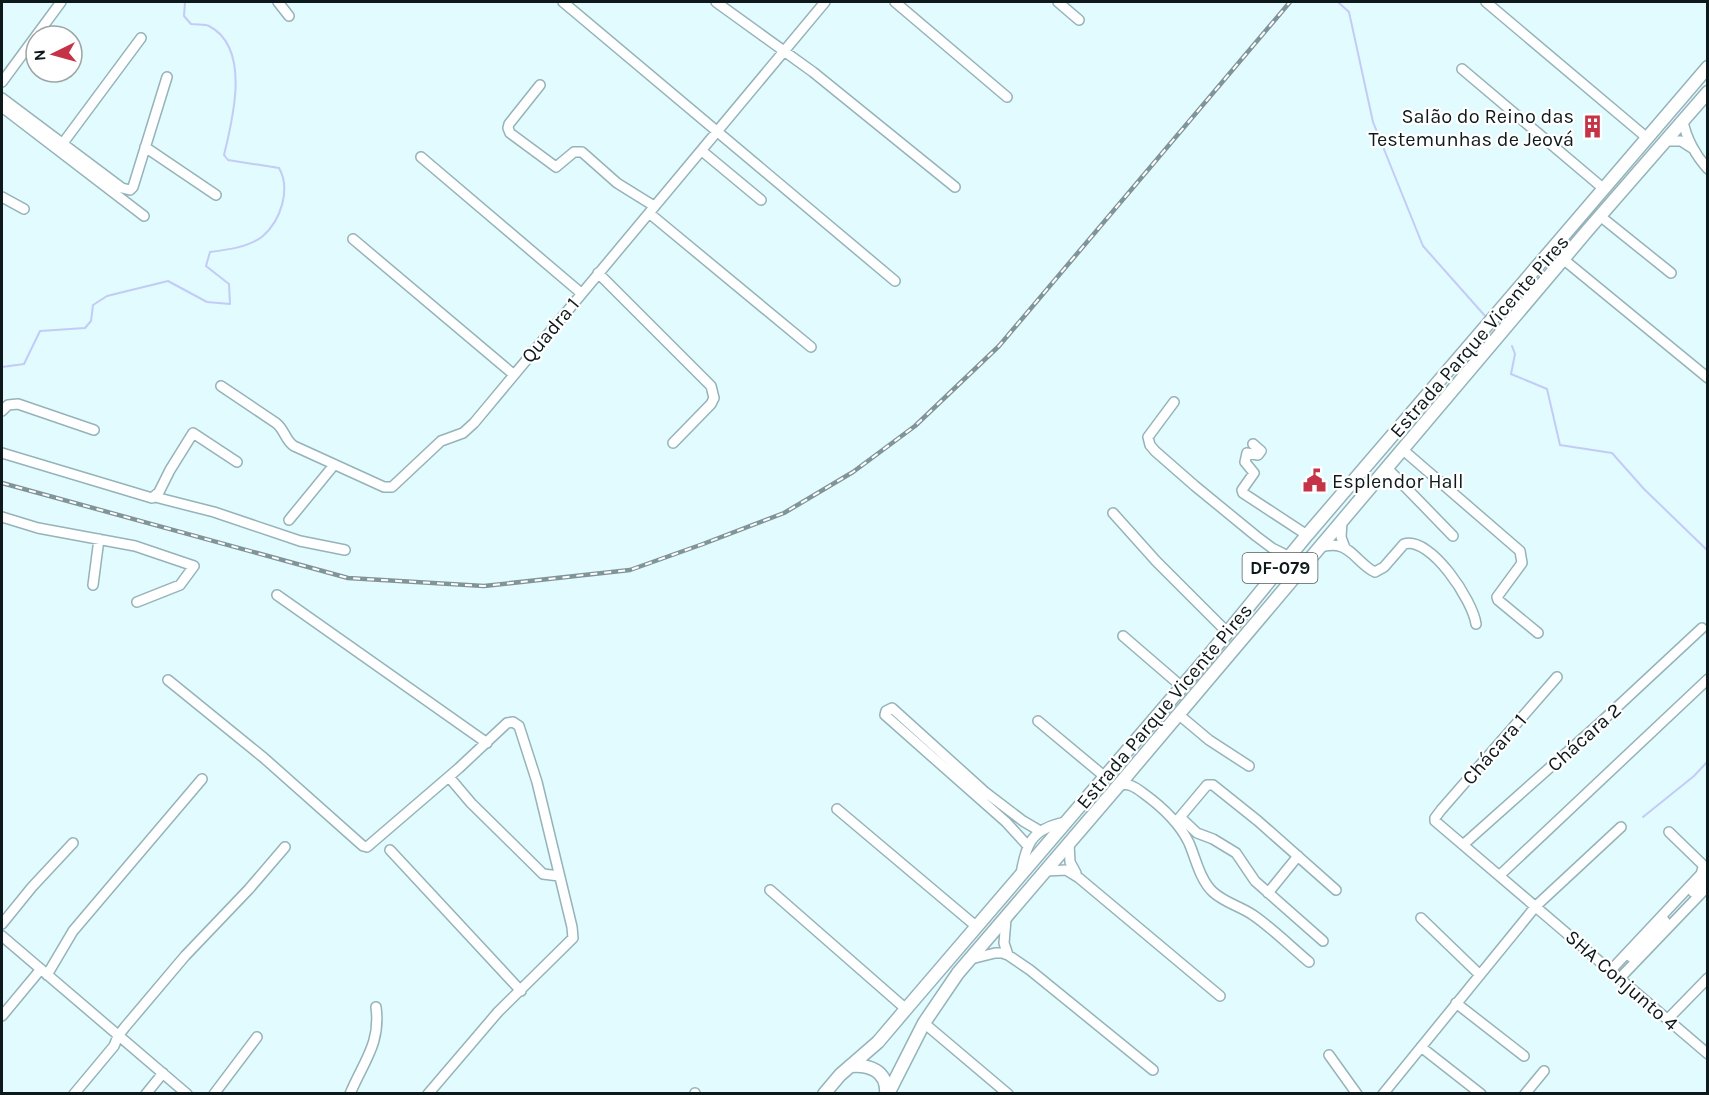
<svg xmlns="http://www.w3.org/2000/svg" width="1709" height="1095" font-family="Karla,sans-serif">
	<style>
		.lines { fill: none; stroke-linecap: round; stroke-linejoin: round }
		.stream { stroke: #c3cbf7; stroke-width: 2 }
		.minor-casing { stroke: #95b3b9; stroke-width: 12 }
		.major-casing { stroke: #95b3b9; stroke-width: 15 }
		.minor { stroke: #fff; stroke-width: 9 }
		.major { stroke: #fff; stroke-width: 12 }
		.rail-casing { stroke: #819497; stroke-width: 4.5 }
		.rail { stroke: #fff; stroke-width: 2; stroke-dasharray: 7; stroke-linecap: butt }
		.labels { text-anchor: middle; stroke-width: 4.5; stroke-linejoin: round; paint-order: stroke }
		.shield { fill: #fff; stroke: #565e5f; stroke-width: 1.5 }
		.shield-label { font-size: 18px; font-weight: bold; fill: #0d191b }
		.poi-label { font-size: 20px; fill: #0d191b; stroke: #fff; text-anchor: end }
		.street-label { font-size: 20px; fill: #0d191b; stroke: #fff }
	</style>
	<rect width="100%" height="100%" fill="#e1fbff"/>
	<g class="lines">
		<path class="stream" d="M1338,2L1349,12L1373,122L1423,246L1486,317
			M1512,346L1515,354L1511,374L1547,389L1560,445L1612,453L1644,489L1708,551
			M2,367L24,364L40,331L85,328L91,321L93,305L107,296L168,281L207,302L230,304L229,284L206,266L210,252C226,250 250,247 263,236C281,220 291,189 279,168L228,160L224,155C233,118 251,48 209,26C205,24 197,25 191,24L184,16L185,2
			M1643,817L1694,776L1708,761"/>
		<defs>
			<path id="minor" d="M278,2L289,16
				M563,2L895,281
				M716,2L813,72L955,187
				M895,2L1007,97
				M1058,2L1079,20
				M1486,2L1646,137
				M1462,69L1604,189
				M2,82L61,2
				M540,85L509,124L508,128L510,133L556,167L574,152H582L617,183L654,206
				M2,98L122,188L130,190L133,187L167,77
				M2,107L144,216
				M1683,121C1686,138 1696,156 1708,169
				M1665,141H1681L1692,148
				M63,143L141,38
				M145,147L216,195
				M702,151L761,200
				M421,157L581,293
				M2,197L24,209
				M649,213L811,347
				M1600,216L1671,273
				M353,239L513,374
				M1563,259L1708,378
				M598,273L711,386L714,398L711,404L673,443
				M221,386L276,423C285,430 285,440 294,446L384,487H392L441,441L463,433L474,423L825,2
				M1174,402L1148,437L1150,445L1155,451L1195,486L1256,536L1272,548L1290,557
				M2,411L8,405L18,404L94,430
				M1253,444L1261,451L1258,455L1247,453L1245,462L1254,473L1242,490L1243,493L1307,535
				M1402,449L1520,551L1522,563L1497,597L1498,600L1538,633
				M2,453L152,498L159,492L170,470L193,433L237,462
				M1386,467L1453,536
				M155,497L214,512L300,541L345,550
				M1113,513L1156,561L1227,632
				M2,517L38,528L135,546L194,566L180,585L137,602
				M289,520L334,465
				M1342,522L1341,537L1345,548
				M1319,547C1325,546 1333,544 1339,546C1353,549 1361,566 1375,572L1384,567L1404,544C1431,536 1473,601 1476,624
				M93,585L99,539
				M277,595L487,743
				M1123,636L1181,686
				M1557,677L1441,810L1435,818V821L1708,1054
				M168,680L264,758L363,846L367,847L459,768L507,723L513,722L519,726L537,782L572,927L573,938L498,1012L428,1094
				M1178,714L1209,740L1249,766
				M1038,721L1104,776
				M449,777L471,803L537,868L543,874L559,876
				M1118,786C1128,782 1135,787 1143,793C1161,806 1179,822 1189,843C1196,859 1200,880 1213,892C1225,903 1240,906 1253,915C1272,928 1290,946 1309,962
				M837,809L977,927
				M1180,817L1197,833L1213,839L1236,853L1255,881L1323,941
				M1176,822L1207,785H1213L1258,821L1336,890
				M1069,844L1070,862L1076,873
				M1464,844L1601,722L1702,628
				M1027,845L1006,822L885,715L886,711L892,708L985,792L1023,821L1040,831
				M390,850L521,991
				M1046,871L1066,870L1079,878L1220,996
				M1021,874C1026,843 1032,829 1065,822
				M1500,875L1708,679
				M770,890L906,1009
				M1693,892L1708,877
				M1268,893L1298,856
				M1421,918L1480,975
				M1006,919L1004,943L1008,955
				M2,924L32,887L73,843
				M2,936L187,1094
				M1631,957L1665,921
				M971,959L995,953H1002L1008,955L1030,970L1153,1070
				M1611,970L1701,874L1703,868L1702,864L1669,832
				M47,975L73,931L202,779
				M1620,978L1708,886
				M1456,1003L1524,1056
				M2,1016L41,969
				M1668,1019L1708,978
				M924,1023L1008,1094
				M1421,1047L1481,1094
				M1329,1055L1357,1094
				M695,1093V1094
				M74,1094L114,1046L118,1036L125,1027L185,956L249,889L285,847
				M146,1094L163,1073
				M214,1094L257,1037
				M350,1094C363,1062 381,1044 376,1007
				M1383,1094L1536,906L1621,827
				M1525,1094L1544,1071"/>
			<path id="major" d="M850,1066C869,1064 888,1071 886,1094
				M824,1094L840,1075L878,1042L906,1009L1204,661L1307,535L1708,67
				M888,1094L924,1023L958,973L1118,786L1587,231L1708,92"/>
		</defs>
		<use href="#minor" class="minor-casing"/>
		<use href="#major" class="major-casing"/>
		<use href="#minor" class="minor"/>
		<use href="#major" class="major"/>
		<defs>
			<path id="rail" d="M2,483L348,578L484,586L630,570L703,544L784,513L853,472L915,426L999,346L1290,2"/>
		</defs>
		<use href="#rail" class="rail-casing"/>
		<use href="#rail" class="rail"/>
	</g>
	<defs>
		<symbol id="building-bare" viewBox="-9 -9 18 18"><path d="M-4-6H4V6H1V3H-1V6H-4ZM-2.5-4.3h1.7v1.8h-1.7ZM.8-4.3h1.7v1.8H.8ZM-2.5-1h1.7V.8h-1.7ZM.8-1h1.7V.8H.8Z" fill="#c43446" stroke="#fff" stroke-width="2.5" paint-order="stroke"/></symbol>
		<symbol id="civic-bare" viewBox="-9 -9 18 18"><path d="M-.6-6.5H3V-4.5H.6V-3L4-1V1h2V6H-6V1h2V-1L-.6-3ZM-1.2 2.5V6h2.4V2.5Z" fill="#c43446" stroke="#fff" stroke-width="2.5" paint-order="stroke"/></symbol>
	</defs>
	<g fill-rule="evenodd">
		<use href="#building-bare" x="1576" y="110" width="33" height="33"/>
		<use href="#civic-bare" x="1298" y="464" width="33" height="33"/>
	</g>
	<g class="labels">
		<rect class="shield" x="1242.5" y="553" width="75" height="30" rx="4.5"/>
		<g class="shield-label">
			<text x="1280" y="574">DF-079</text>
		</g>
		<g class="poi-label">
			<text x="1574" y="123">Salão do Reino das<tspan x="1574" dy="23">Testemunhas de Jeová</tspan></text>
			<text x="1332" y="488" text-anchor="start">Esplendor Hall</text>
		</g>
		<g class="street-label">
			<text transform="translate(550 330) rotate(-50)" y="7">Quadra 1</text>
			<text transform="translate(1479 336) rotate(-49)" y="7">Estrada Parque Vicente Pires</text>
			<text transform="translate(1164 706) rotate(-50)" y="7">Estrada Parque Vicente Pires</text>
			<text transform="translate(1584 737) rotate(-42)" y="7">Chácara 2</text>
			<text transform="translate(1494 749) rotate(-49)" y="7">Chácara 1</text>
			<text transform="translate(1622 980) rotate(41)" y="7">SHA Conjunto 4</text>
		</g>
	</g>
	<rect width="1709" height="1095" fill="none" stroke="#0d191b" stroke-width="6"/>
	<g transform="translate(54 54) rotate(265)"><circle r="28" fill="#ffffff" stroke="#9ea3a4" stroke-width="1.5"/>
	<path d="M0-4.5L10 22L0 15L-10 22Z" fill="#c43446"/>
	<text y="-9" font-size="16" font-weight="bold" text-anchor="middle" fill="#0d191b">N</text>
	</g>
</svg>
